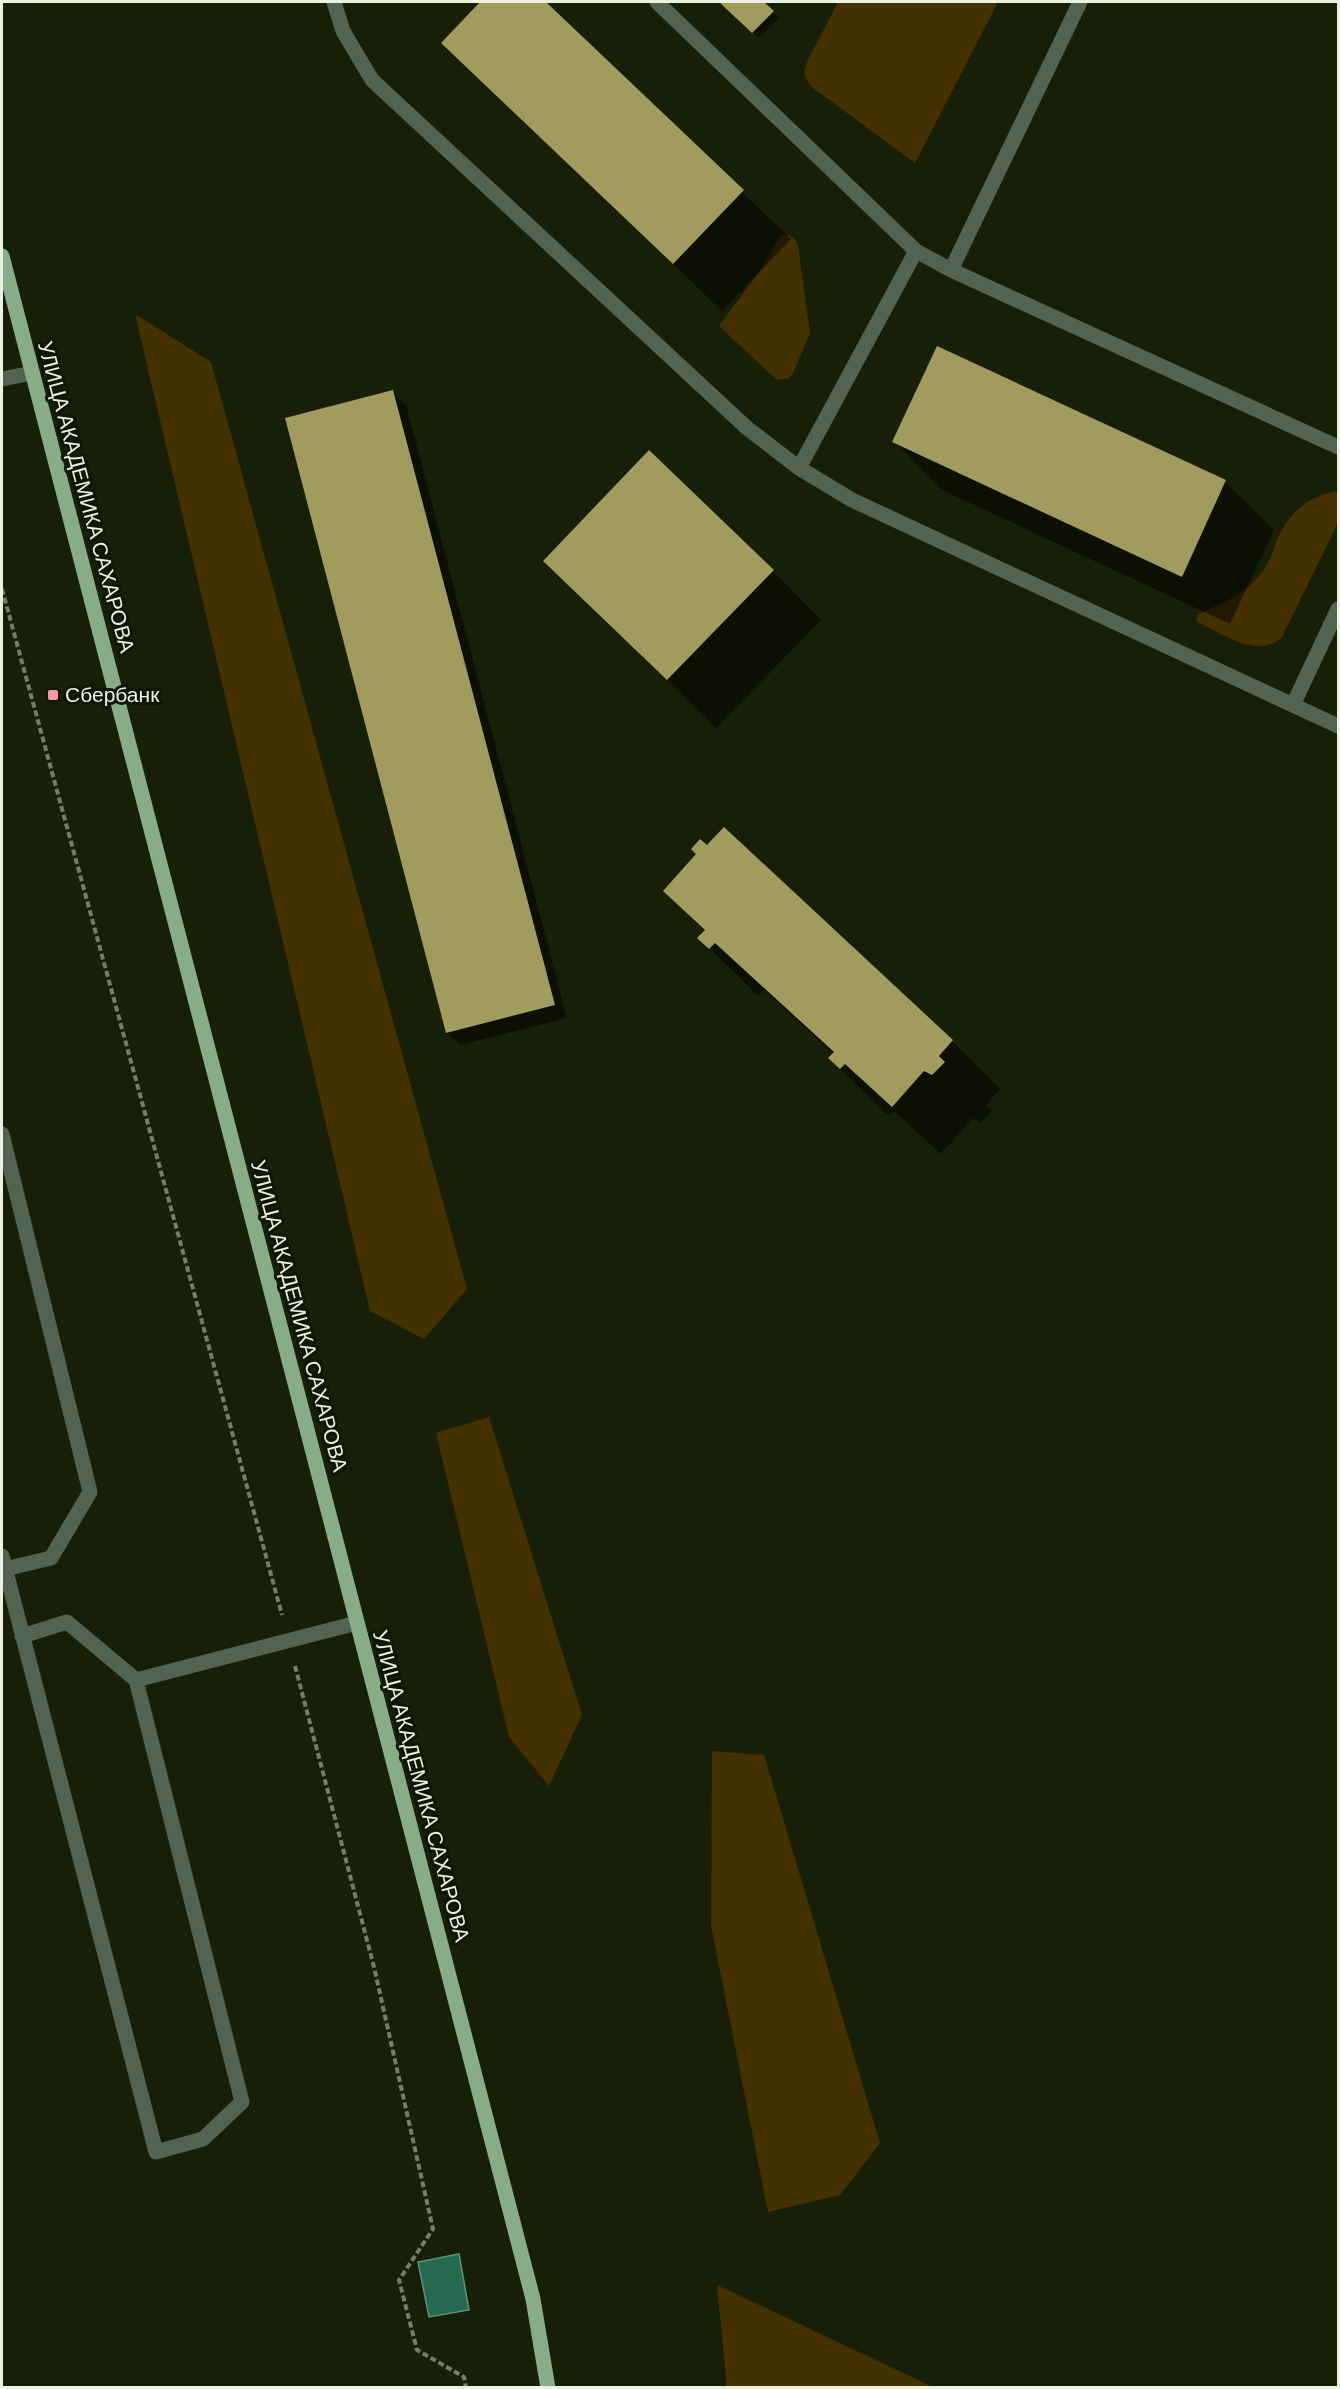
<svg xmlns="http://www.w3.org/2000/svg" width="1340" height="2389" font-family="Barlow,sans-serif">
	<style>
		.green { fill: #453000 }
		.water { fill: #256a50; stroke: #61937c; stroke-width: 1.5 }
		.shadow { fill: #0007 }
		.building { fill: #a29b5e }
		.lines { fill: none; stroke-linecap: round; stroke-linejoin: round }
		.path { stroke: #767c68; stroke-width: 4; stroke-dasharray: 6 3; stroke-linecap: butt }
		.minor { stroke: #526451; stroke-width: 15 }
		.major { stroke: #87ad86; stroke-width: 15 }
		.poi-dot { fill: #f59b9d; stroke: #0f1601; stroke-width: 2 }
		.labels { text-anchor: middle; stroke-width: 6; stroke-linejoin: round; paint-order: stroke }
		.street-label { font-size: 21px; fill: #ecf2e2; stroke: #0f1601 }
		.poi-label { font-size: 21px; fill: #ecf2e2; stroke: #0f1601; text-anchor: start }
	</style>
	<rect width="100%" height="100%" fill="#181f07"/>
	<path class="green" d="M838,2H998L915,163L813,88C805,80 802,73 807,62Z
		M781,235C791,235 794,236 798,245L810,333L793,373L789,378L777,380L719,326L762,268Z
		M135,314L211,362L467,1289L424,1339L370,1311Z
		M1337,491L1338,492V523L1282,637C1259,660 1223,634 1199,623L1196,620L1198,614C1224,603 1249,593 1265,568C1270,560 1273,551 1276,542C1289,513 1304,498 1337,491Z
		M489,1417L582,1715L549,1786L509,1737L436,1433Z
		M712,1751L764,1755L880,2143L840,2195L768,2212L711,1926Z
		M717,2285L933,2387H727Z"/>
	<path class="water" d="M459,2254L469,2310L429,2317L418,2262Z"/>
	<path class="shadow" d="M482,2H544L791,239L722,311L443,43Z
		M721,2H762L779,18L759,38Z
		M937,348L1225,482L1274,530L1230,624L942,490L894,441Z
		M393,392L406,405L567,1018L460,1045L448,1033Z
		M545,561L773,571L821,620L716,728Z
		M724,829L952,1041L1000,1089L986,1105L992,1111L980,1123L973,1118L941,1154L894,1111L889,1116L878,1106L830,1058L834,1054L764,990L758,996L699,938L705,931L665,891Z"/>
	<path class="building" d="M480,2H546L744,190L673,264L441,43Z
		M719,2H764L774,11L752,33Z
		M937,346L1226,480L1182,577L892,442Z
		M393,390L555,1005L446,1033L285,418Z
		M649,450L774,570L667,680L543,561Z
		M724,827L953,1040L939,1056L945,1062L932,1075L924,1071L892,1107L845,1064L840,1069L828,1058L834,1052L715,943L709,949L697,938L705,930L663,891L696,854L691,849L700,839L707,845Z"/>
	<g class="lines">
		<path class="path" d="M2,589L282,1615
			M295,1666L374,1967L433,2229L399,2280L417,2350L464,2377L466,2388"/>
		<path class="minor" d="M334,2L343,31L372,80L747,428L799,468L852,500L1338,726
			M657,2L916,251L951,270L1338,447
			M951,270L1080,2
			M2,379L32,373
			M799,468L916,251
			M1293,705L1338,609
			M2,1134L90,1492L51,1558L5,1569
			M2,1556L156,2152L203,2139L242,2102L136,1680L357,1623
			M22,1636L67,1622L136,1680"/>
		<path class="major" d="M2,256L533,2299L548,2388"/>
	</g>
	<rect class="poi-dot" x="47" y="689" width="12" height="12" rx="3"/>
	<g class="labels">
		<g class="street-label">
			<text transform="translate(86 497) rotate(75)" y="7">УЛИЦА АКАДЕМИКА САХАРОВА</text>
			<text transform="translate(299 1316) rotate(75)" y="7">УЛИЦА АКАДЕМИКА САХАРОВА</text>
			<text transform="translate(421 1786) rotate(75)" y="7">УЛИЦА АКАДЕМИКА САХАРОВА</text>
		</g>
		<g class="poi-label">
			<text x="65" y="702">Сбербанк</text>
		</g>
	</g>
	<rect width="1340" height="2389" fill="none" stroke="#ecf2e2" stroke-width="6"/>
</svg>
